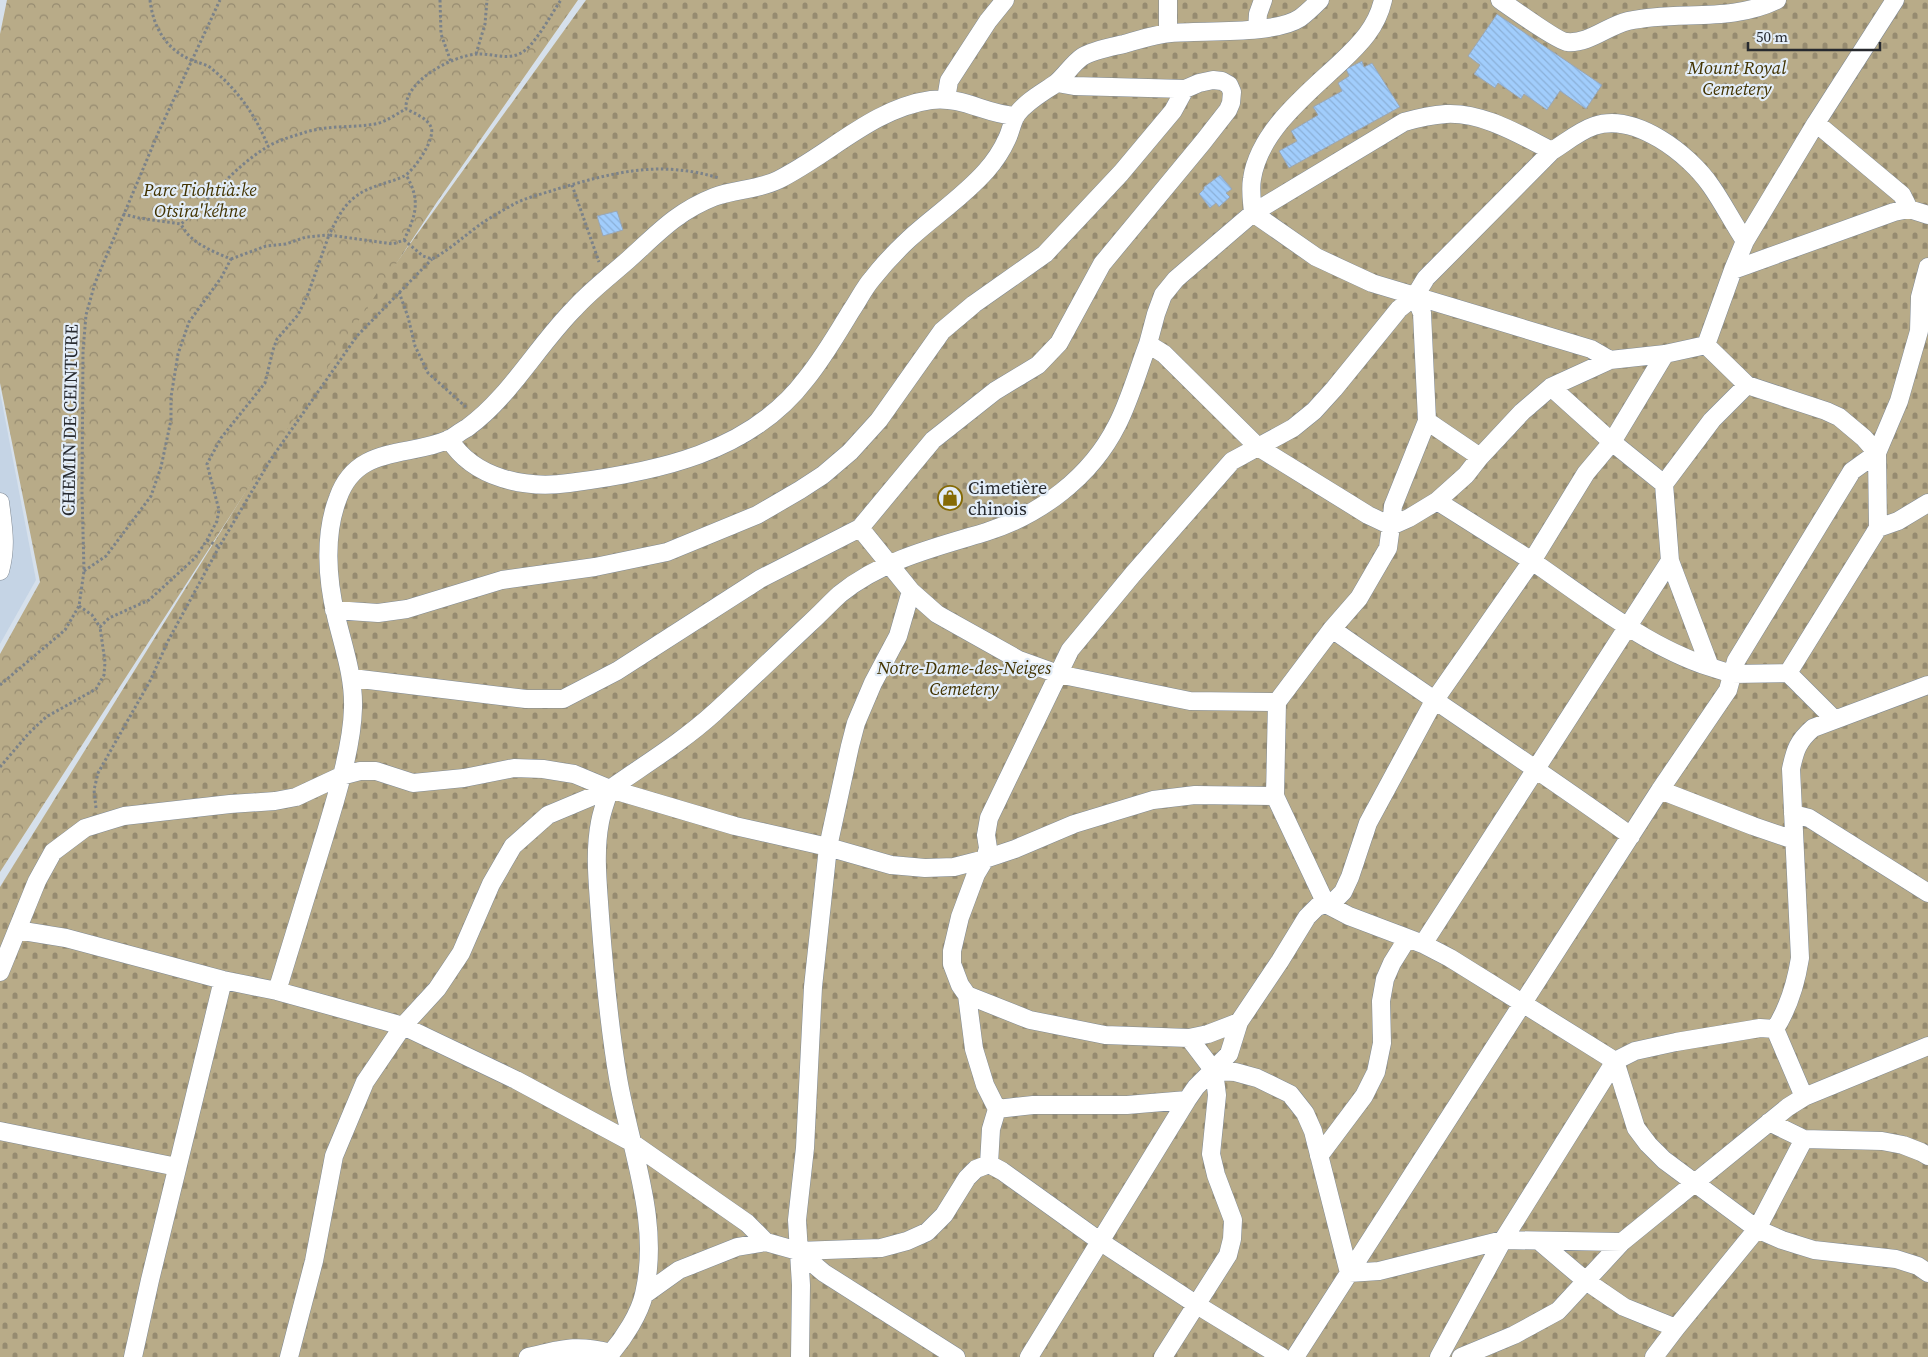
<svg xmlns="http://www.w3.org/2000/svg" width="1928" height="1357" font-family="'Source Serif 4',serif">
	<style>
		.built { fill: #c5d4e5 }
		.cemetery { fill: url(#cemetery-stones) }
		.park { fill: url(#park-crowns) }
		.building { fill: url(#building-back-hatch); stroke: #9ca6b0 }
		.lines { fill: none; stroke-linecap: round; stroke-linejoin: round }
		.minor-casing { stroke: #808a94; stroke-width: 19 }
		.path { stroke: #7b8289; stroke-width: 3; stroke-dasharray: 2.5 2.5; stroke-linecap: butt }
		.minor { stroke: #fff; stroke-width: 18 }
		.labels { text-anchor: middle; stroke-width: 4.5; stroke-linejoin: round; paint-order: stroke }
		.park-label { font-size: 18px; font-style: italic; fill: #423301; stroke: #e3edf8 }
		.street-label { font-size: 18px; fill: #272a2f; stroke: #e3edf8 }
		.poi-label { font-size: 18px; fill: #272a2f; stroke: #e3edf8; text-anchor: start }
	</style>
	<defs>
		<pattern id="cemetery-stones" width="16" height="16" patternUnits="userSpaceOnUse" patternTransform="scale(1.25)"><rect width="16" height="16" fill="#b8ab88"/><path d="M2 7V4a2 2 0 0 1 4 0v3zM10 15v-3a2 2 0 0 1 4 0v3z" fill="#968b70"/></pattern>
		<pattern id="park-crowns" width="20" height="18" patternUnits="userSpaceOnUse" patternTransform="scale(1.25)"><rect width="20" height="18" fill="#b8ab88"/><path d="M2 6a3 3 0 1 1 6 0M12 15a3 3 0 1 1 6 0" fill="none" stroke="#968b70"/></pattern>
		<pattern id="building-back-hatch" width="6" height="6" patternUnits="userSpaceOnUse" patternTransform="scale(1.25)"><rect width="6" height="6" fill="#a1cdfc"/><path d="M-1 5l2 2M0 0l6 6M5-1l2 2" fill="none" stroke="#8bb0d8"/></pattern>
	</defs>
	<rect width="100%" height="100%" fill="#d6e0eb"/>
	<path class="built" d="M0,392L36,580L0,644Z"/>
	<path class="cemetery" d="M586,0H1928V1357H0V887L285,428L353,323Z"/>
	<path class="park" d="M7,0H578L437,202L245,493L0,872V654L40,582L0,383V34Z"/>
	<path class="building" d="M1497,14L1602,85L1586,109L1560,91L1547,110L1524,94L1521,99L1498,83L1495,88L1474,74L1480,65L1468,56Z
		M1362,61L1364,67L1372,63L1400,107L1289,168L1279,151L1297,141L1291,131L1318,115L1313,107L1342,91L1338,83L1349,76L1346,69Z
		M1220,175L1232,189L1226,193L1230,197L1219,207L1216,203L1210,208L1199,194L1204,189V187Z
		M617,211L623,230L603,236L597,216Z"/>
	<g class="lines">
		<defs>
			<path id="minor" d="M1168,0V33
				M1383,0C1377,27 1360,44 1341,62C1308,93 1259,131 1252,179C1250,190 1252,201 1253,213L1404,122C1418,118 1432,115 1446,114C1483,112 1520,135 1552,151L1426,278L1415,296
				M1500,0C1510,7 1559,42 1567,42C1589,44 1607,26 1628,21C1677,10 1731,23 1777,0
				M1257,29L1258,14L1263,0
				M946,99L949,81L988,21L1005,0
				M1816,123L1902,195L1909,209L1928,215
				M1552,151C1565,143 1579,131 1594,126C1635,112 1689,154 1711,186C1723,203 1733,223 1745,241L1733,270
				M1745,241L1816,123L1895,0
				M1148,344L1156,314L1163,295L1176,279L1253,213L1316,257L1372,283L1591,349L1610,360L1665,354L1706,345
				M1747,385L1706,345L1733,270L1894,212L1909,209
				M1551,387L1612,442L1664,484
				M1427,421L1480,457
				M449,439C474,479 526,489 569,483C656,472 750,453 806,379C823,358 837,334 851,311C858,301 864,288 872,279C883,265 896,251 909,239C934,216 963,197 986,171C994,162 1002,150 1007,139C1011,131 1012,121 1017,114C1027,101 1042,93 1055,84C1065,76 1072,64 1082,57C1093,50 1111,47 1124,44C1139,40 1155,34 1171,33C1204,30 1274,35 1300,18C1307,13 1314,6 1320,0
				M1437,501L1532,561L1586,473L1612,442L1665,354
				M0,502C3,527 7,546 0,571
				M860,528L911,591
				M1878,528L1898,521L1928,503
				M1670,561L1423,944L1450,958L1615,1061L1636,1128L1648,1144L1664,1160L1757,1229L1782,1240L1814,1250L1896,1259L1918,1266L1928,1273
				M334,610L378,613L407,609L502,580L595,567L667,552L757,515L800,490L823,475L850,452L879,420L942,331L974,304L1045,254L1121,173L1173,111L1185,89L1074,86L1057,83
				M1332,629C1431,699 1532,765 1631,836
				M352,678L526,699H563L617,671L760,579L860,528L933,440L995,391L1038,365L1059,343L1102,264L1203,142L1228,110L1231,103L1232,92L1229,85L1222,81L1213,80L1199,83L1185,89
				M1277,702L1275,796L1326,904L1349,916L1423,944
				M1834,719L1788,673L1878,528L1877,453L1899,401L1919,331L1920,297L1928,267
				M610,789C644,765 682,742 714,713C746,684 778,653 810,623C821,613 830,603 840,594C882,560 936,547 986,532C1040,515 1091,477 1117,425C1130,400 1138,370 1148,344L1164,354L1258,447L1368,515L1391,526L1393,506L1427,421L1422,313L1415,296L1399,309L1334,389L1314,411L1293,428L1232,461L1133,574L1070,650L989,818L986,835L988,848L985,859L976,874L960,917L952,951V964L960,985L967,995L974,1049L985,1085L997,1109L991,1129L989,1164L1002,1171L1101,1242L1197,1305L1282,1357
				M1660,790L1753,826L1794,840
				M1793,814L1809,818L1928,893
				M17,930L66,938L223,980L277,991L403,1026L516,1080L631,1142L747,1223L766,1242
				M0,972L37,881L53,852L85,828L124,816L230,804L275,801L296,797L341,776L360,771H376L413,783L464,778L514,768L543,769L574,774L610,789L735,826L828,847L891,865L925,868L954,867L985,859L1015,849L1074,824L1153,800L1195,795L1275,796
				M277,991C293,940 308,889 324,838C336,798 352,748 353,708C354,676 343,646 336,616C327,579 324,534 338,498C357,444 408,458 450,439C455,436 461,431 467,428C509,398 538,345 574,309C590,291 610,276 628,260C657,234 676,212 714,197C734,189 758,190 778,180C829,155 873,108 931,100C964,96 986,115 1016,116
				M967,995L1030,1020L1105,1035L1189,1038L1208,1034L1239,1022L1280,961L1307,917L1317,907L1335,900L1343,892L1350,877L1368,823L1434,701L1532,561C1586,598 1647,647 1710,667
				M1775,1029C1789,1007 1796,983 1800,958L1791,769C1795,750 1798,741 1813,728L1928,685
				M1189,1038L1214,1071
				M997,1109L1033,1105H1127L1187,1100
				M1769,1122L1804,1139L1882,1141L1903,1145L1921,1152L1928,1156
				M0,1131L177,1167
				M1319,1156L1364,1096L1376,1072L1382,1043L1381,1001L1385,979L1392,963L1407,939
				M1539,1241L1586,1281L1624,1307L1676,1328
				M798,1251L824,1273L956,1357
				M644,1295L679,1270L737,1247L766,1242L798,1251L881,1248L907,1241L927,1232L944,1215L967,1178L976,1169L989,1164
				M133,1357L150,1280L223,980
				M289,1357L314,1261L334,1156L365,1082L403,1026L437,989L461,953L491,884L513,846L548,815L610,789C606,800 602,811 600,822C594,853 598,885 600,916C604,970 609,1025 618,1078C630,1149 661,1221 644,1294C640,1313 624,1338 611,1353C576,1344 563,1349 528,1357
				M800,1357L801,1285L797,1220L805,1148L813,987L828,847L850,746L856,723L873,683L898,636L911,591L937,614L1019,660L1058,674L1190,701L1277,702L1332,629L1359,598L1388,548L1391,526L1409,518L1437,501L1466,475L1480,457L1522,412L1551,387L1610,360
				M1029,1357L1187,1100L1196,1087L1229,1054L1239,1022
				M1163,1357L1228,1255L1232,1239L1233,1220L1216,1175L1211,1154L1217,1095L1214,1071L1235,1072L1257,1078L1290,1094L1305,1113L1313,1131L1349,1273L1379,1271L1503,1240L1622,1242
				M1295,1357L1660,790L1728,690L1736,661L1852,471L1877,453L1864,438L1839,417L1826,411L1747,385L1712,420L1664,484L1670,561L1710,667L1732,674L1788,673
				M1439,1357L1503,1240L1615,1061L1635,1051L1676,1042L1760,1028L1775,1029L1804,1097
				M1461,1357L1514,1335L1558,1311L1622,1242L1788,1107L1804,1097L1928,1046
				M1654,1357L1676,1328L1757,1229L1804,1139"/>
		</defs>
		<use href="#minor" class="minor-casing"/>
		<path class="path" d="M150,0C153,27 166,49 191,60C198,63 207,64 212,69C238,90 256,116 268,146
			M440,0L441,34L451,62
			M476,54L485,24L487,0
			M572,185L599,262
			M123,214L139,218L181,224
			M404,240L423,256L432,259C449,250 462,238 478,226C489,218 502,211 514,204C527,197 543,194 557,189C615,172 659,160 719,178
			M231,259L266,246L286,244L306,237L329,235C336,221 342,207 355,197C370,185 388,184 404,176C415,170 436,138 431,127C427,118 414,113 406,109
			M399,292L408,317L415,346L428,373L466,407
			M207,540L219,547
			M84,571L106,556L151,496L161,467L171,420V397L178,354L189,322L221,278L231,259C212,251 190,243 181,224C210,199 234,167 267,147C278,140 294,136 306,132C329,125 352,128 375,124C386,122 396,114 406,109C404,81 452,56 477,54C490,53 506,60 519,54C534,48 551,14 561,0
			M79,606L92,615L100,627L109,618L149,600L195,558L207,540L217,521L219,510L207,464L221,438L265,383L273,350L277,339L298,315L308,294L329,235L393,244L404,240C416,215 421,200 406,175
			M0,685L65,630L79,606L84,571L82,493L83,351L86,315L95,283L159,131L220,0
			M0,767L29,733L46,717L96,689L104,675L105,662L100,627
			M96,808L94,790L98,773L150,681L168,641L219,547L271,459L357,336L432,259"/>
		<use href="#minor" class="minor"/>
	</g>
	<defs>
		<symbol id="shop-ring" viewBox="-11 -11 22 22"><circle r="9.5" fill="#e3edf8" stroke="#856a05" stroke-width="1.5"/><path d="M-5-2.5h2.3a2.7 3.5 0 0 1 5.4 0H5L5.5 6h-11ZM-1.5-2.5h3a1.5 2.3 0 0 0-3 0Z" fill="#856a05"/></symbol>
	</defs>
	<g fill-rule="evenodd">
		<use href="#shop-ring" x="936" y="484" width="28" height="28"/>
	</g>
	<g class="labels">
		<g class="park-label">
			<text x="1737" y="74">Mount Royal<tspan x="1737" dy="21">Cemetery</tspan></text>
			<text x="200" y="196">Parc Tiohtià:ke<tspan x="200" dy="21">Otsira'kéhne</tspan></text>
			<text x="964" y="674">Notre-Dame-des-Neiges<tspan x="964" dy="21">Cemetery</tspan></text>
		</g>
		<g class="street-label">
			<text transform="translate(70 420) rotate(-89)" y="6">CHEMIN DE CEINTURE</text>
		</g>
		<g class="poi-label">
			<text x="968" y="494">Cimetière<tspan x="968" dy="21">chinois</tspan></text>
		</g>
	</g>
	<path d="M1748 42v8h132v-8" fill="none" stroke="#272a2f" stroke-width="2.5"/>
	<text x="1756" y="42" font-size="15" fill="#272a2f" stroke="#e3edf8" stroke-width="4" paint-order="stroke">50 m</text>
</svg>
